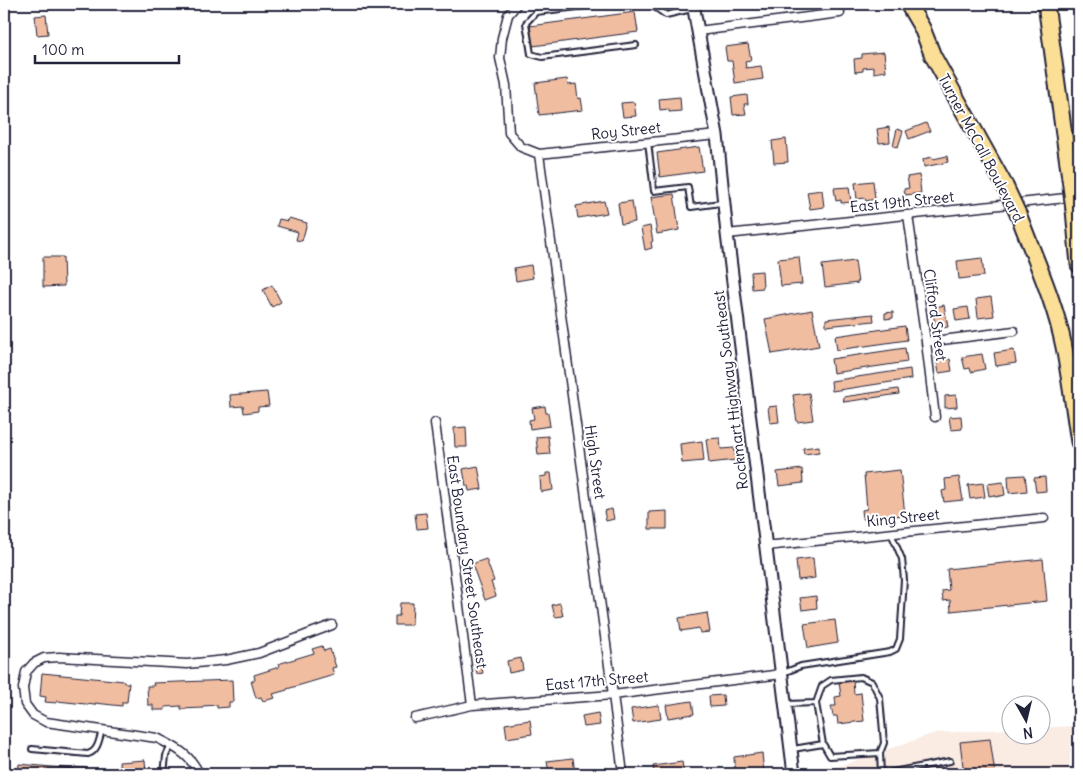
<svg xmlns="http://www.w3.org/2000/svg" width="1083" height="778" font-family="Delius,sans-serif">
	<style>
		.built { fill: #faebe3 }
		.building { fill: #f0bda1; stroke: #22223b }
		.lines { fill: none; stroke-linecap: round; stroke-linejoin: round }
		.lane-casing { stroke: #22223b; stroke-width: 8 }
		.street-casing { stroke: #22223b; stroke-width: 11 }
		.secondary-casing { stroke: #22223b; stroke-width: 15 }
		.highway-casing { stroke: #22223b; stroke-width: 19 }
		.lane { stroke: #fff; stroke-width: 4 }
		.street { stroke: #fff; stroke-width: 8 }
		.secondary { stroke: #fff; stroke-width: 11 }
		.highway { stroke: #fbdf96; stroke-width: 15 }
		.highway-bridge-casing { stroke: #22223b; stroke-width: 19; stroke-linecap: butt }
		.highway-bridge { stroke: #fbdf96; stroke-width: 15 }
		.labels { text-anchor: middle; stroke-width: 4; stroke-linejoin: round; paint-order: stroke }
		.street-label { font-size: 15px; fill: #22223b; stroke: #fff }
	</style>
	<rect width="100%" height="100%" fill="#fff"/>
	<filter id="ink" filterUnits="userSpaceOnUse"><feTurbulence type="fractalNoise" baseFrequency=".02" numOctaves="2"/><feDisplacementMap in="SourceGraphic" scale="10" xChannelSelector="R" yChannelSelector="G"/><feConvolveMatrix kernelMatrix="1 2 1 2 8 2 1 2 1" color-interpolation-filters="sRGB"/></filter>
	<g filter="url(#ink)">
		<path class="built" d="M1072,726L1069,774H817L935,733L1010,729V736H1040L1041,728Z"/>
		<path class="building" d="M635,12L638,32L533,46L530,26Z
			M46,15L48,34L37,35L35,16Z
			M748,44L751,60L745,61L746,68L761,66L763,79L735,83L732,61H727L725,47Z
			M884,52L886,71L874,73V67L863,68V71L855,72L854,59L862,58V54Z
			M567,79L568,85L576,84L578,99L581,98L583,110L539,115L535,83Z
			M747,95L748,104H744L746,114L733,115L731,97Z
			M680,97L681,111L669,112V109L660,110L659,99Z
			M634,102L636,116L623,117L621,103Z
			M926,123L930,131L909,139L906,131Z
			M889,127L890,142L879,143L877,129Z
			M897,129L903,131L898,147L893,146Z
			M786,139L788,162L774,163L772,141Z
			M699,147L703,171L660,177L657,153Z
			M947,156L948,162L924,167L923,159L932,157L933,159Z
			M919,175L921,193L905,195L904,189L909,188L907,177Z
			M873,181L875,199L866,201L865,198L857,199L855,183Z
			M849,187L851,202L841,203V200L836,201L834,188Z
			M822,190L824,207L810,209L807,192Z
			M674,194L679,230L657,234L651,197Z
			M604,201L607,213L578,218L576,206Z
			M632,201L635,222L621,224L618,203Z
			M289,218L307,223L302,241L296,240L298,232L277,226L279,219L288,221Z
			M650,226L653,241L651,242L652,248L645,250L641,228Z
			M43,257H63L64,286L43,287Z
			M799,257L802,284L781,286L778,259Z
			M982,258L984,276L959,279L957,261Z
			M855,261L858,283L825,287L822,265Z
			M531,265L533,278L516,281L514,268Z
			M762,271L763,288L752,289L751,272Z
			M272,285L281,302L272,307L263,290Z
			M991,297L994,316L978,318L976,299Z
			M944,305L948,327L936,329L932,308Z
			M968,307L970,319L956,321L954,309Z
			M812,310L819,346L772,354L765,319Z
			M893,312V318L885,319V313Z
			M873,314L874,321L826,326V319Z
			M905,326L907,340L837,350L835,336Z
			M905,348L907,362L833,373L831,359Z
			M1014,350L1016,363L996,366L994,353Z
			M982,354L985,369L971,372L970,368L965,369L962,357Z
			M944,356V360L950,359L952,371L939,373L936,357Z
			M910,369L911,379L832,391L831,381Z
			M898,389L899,394L844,402L843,397Z
			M267,392L269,406L258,407V411L244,413L243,406L231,407L230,395Z
			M809,393L813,420L797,422L793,395Z
			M956,395L957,407L945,408V396Z
			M545,406L546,413H548L550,426L530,429L529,420L534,419L532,408Z
			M777,406L779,422L770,423L768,407Z
			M961,416L962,429L951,430L949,417Z
			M466,427L467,447H455L454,428Z
			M548,436L550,454L538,455L536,437Z
			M720,438L721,449L734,448L736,460L709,463L706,439Z
			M702,441L704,461L682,463L680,444Z
			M819,446V452L804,454L803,448Z
			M478,466L482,489L469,491L468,486H466L463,469Z
			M802,469L803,483L779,486L777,472Z
			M900,470L905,515L863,519L862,510L867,509L864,474Z
			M546,473H551L553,490L541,492L540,477L546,476Z
			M1025,475L1027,491L1009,493L1008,476Z
			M959,477L963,500L944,502L942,491L946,490L945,479Z
			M1045,477L1046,491L1036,492L1034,478Z
			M1003,482L1005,495L995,497L994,495L989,496L987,484Z
			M983,483L985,497L970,499L968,485Z
			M612,509L614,519L606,521L604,511Z
			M667,511V529H649V512Z
			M426,513L428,528L417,529L415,514Z
			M813,558L815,578L798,580L796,560Z
			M486,559L494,581L491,582L496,596L485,600L472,564Z
			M1043,559L1047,601L951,611L950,600L943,601L942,591L949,590L947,569Z
			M816,596L817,608L802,610L800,598Z
			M400,603H413L412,625H395V616H399Z
			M560,603L563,616L555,617L552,605Z
			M707,613L710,632L700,633L699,628L681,631L679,618Z
			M835,620L838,643L808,648L804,624Z
			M322,646L324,651L330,649L336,667L332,668L334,675L287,689V690L273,694L275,698L263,701L261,697L256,698L251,681L255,680L254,675L279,667L278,664L314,653L312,649Z
			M521,658L523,670L509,673L507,661Z
			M481,663L483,673L477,674L475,664Z
			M42,673L124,681V683H129L127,702H122V706L95,703V705L57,701V703L45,702L46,697L40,696Z
			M232,680L233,702H229V707L217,708V705L203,706V708L181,709V706L165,707V710H153V705H148L147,686H154L153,683Z
			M853,680L854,694L861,693L864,721L838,724L837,716H833L831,706H836L835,697L841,696L839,682Z
			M723,695L724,706L710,707L709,696Z
			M692,701L694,714L668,718L666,705Z
			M659,705L661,719L633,723L631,709Z
			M598,713L600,725L584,727L582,716Z
			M530,720L532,734L507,738L505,724Z
			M990,739L995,774H964L960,742Z
			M762,753L764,774H735L734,757Z
			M573,758L575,774H549L547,761Z
			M145,760L146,772H145V774H120L119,762Z
			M682,762L684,774H654L653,766Z
			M19,764L74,769V767L86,768L85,773H90V774H18Z"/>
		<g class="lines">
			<defs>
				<path id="lane" d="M603,4L536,12L526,23L531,54L542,57L636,45
					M654,4L653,6L666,15L692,9
					M648,142L654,191L688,187L691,207L721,203
					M783,673L801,666L890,652L896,649L900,639L904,580L902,559L891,533
					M816,703L822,686L831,680L861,677L872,682L880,698L884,743L880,753L881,774
					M787,704L816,703L823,744L793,749
					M823,744L830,756L880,753
					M32,749L88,754C98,751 99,740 102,730
					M164,774L166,756L171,745
					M882,774L950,761"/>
				<path id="street" d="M517,4L508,15L502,38L500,58L506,85L509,133L521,147L539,154L717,135
					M698,31L840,13
					M539,154L613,695L623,774
					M908,215L926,342L935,417
					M727,234L1075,197
					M926,342L1014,331
					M435,423L472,705
					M765,546L1044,518
					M415,718L472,705L613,695L782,674
					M199,774C191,755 175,747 157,738L46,722L33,715L25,704L23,688L26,672L34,663L44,658L59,657L187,664L226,660L259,653L332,625"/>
				<path id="secondary" d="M693,4L717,135L727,234L794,774"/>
				<path id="highway" d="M908,4L922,28L933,56L1005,186
					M1046,4L1070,178
					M1074,210L1079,265
					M1019,216C1035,259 1055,302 1064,347C1070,378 1074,410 1079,442"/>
			</defs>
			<use href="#lane" class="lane-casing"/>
			<use href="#street" class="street-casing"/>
			<use href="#secondary" class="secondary-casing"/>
			<use href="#highway" class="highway-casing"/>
			<use href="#lane" class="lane"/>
			<use href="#street" class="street"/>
			<use href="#secondary" class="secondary"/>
			<use href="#highway" class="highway"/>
			<defs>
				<path id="highway-bridge" d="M1070,178L1074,210
					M1005,186L1019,216"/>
			</defs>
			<use href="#highway-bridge" class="highway-bridge-casing"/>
			<use href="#highway-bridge" class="highway-bridge"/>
		</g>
	</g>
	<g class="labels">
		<g class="street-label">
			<text transform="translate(626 131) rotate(-6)" y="5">Roy Street</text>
			<text transform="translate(981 148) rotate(62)" y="5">Turner McCall Boulevard</text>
			<text transform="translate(902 202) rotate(-6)" y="5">East 19th Street</text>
			<text transform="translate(935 315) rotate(82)" y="5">Clifford Street</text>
			<text transform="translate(731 390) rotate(-97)" y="5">Rockmart Highway Southeast</text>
			<text transform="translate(595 462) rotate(82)" y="5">High Street</text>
			<text transform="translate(903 518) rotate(-6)" y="5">King Street</text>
			<text transform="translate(467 562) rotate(82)" y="5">East Boundary Street Southeast</text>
			<text transform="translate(597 681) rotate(-5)" y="5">East 17th Street</text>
		</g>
	</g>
	<rect width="1083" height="778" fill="none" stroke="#fff" stroke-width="20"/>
	<rect x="10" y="10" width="1063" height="758" fill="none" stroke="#22223b" stroke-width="2" filter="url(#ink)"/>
	<g transform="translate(1026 720) rotate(172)"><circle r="24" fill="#ffffff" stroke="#a7a7b1"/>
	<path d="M0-4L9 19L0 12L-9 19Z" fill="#22223b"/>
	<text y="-8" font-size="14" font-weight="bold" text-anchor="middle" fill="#22223b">N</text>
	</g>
	<path d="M35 55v8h144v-8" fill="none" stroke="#22223b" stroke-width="2.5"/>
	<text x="42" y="55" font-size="15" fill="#22223b" stroke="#ffffff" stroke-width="4" paint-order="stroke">100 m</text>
</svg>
